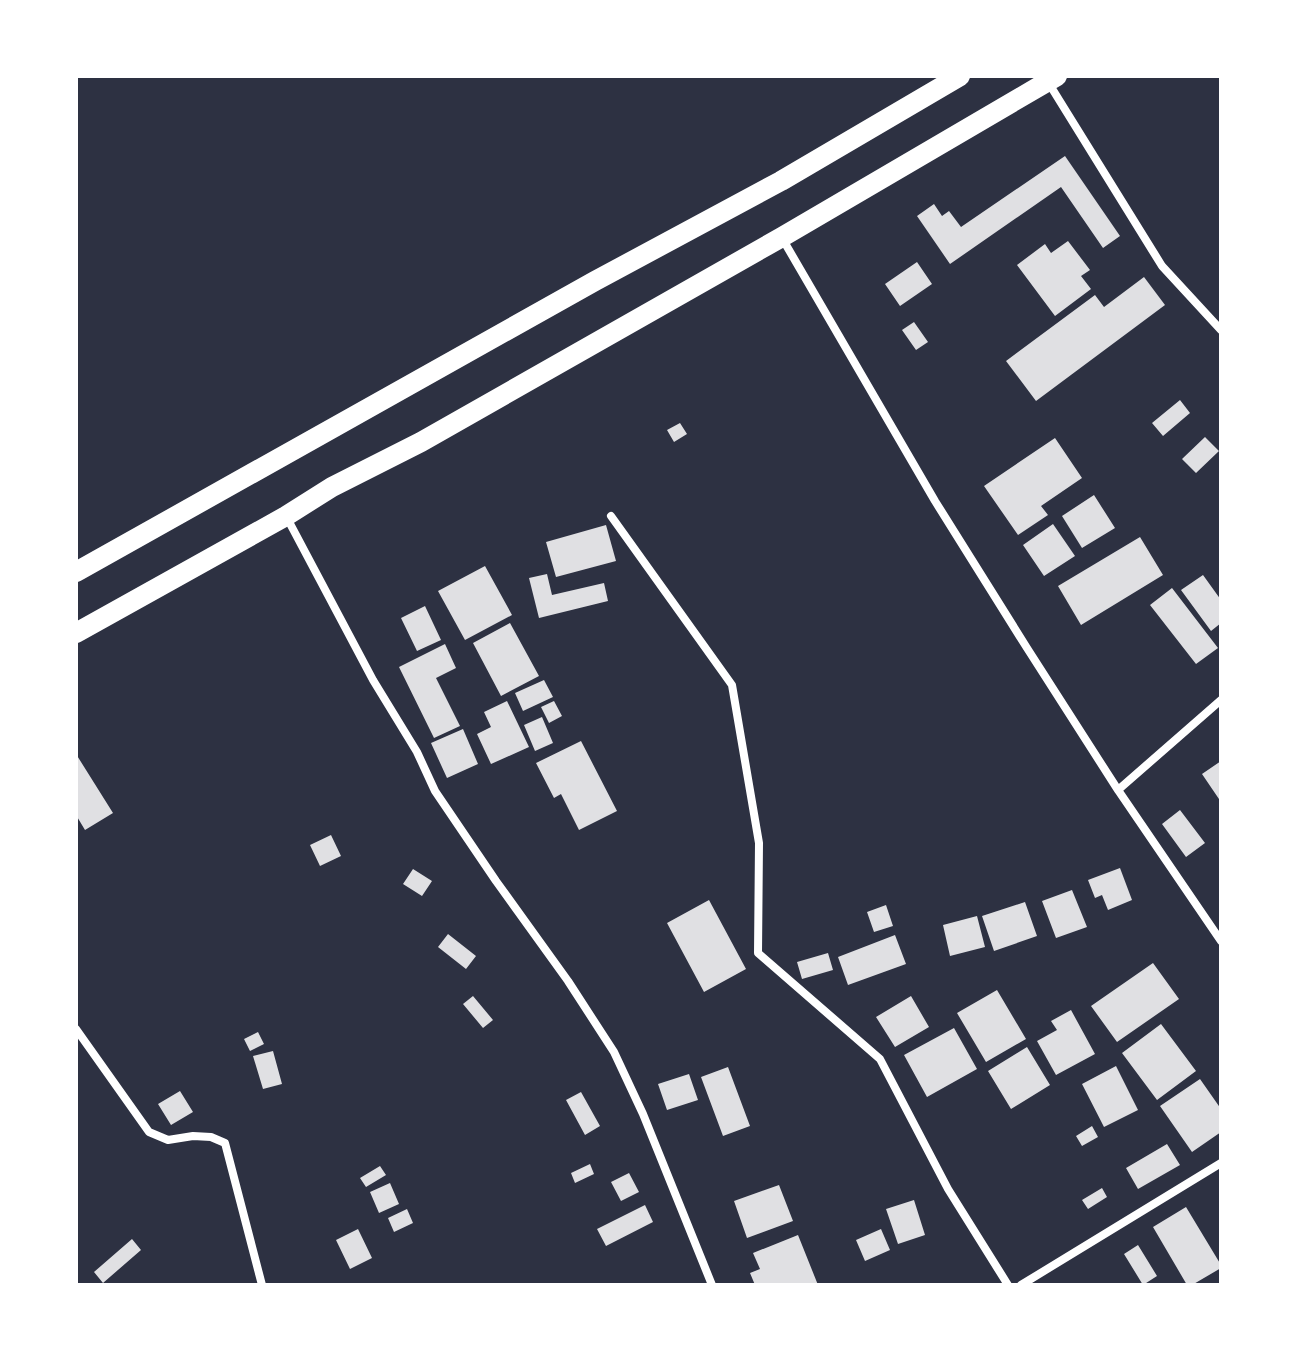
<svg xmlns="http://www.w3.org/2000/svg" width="1297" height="1361" font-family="'Source Sans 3',sans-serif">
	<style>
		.building { fill: #e0e0e3 }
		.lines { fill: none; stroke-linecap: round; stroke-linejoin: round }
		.minor { stroke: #fff; stroke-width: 8 }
		.trunk { stroke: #fff; stroke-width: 20 }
	</style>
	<rect width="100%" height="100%" fill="#2d3142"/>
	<path class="building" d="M1065,156L1120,236L1103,248L1061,187L950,264L917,216L934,204L942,216L949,211L961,227Z
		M1068,241L1090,270L1081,276L1091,289L1055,316L1017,265L1045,244L1051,253Z
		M917,262L932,284L900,306L885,284Z
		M1144,277L1165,305L1036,401L1006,361L1095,295L1104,307Z
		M914,322L928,342L916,350L902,330Z
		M1180,400L1190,413L1163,436L1152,423Z
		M680,423L687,434L674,442L667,430Z
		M1205,437L1219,451L1196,473L1182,459Z
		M1055,438L1082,478L1041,506L1048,515L1018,535L984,486Z
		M1094,495L1115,528L1082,548L1062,516Z
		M1053,524L1075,556L1044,576L1023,545Z
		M606,525L616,561L556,577L546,542Z
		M1140,537L1163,575L1081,625L1058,586Z
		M485,566L512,615L465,640L438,591Z
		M547,574L552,595L604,583L608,601L539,618L529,578Z
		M1203,575L1221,600V623L1211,631L1181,590Z
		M1172,588L1218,648L1196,664L1150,605Z
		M425,606L441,640L417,651L401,618Z
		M510,623L539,676L501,696L473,643Z
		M445,644L456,668L436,678L460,726L434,738L399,667Z
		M544,680L553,697L523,711L515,693Z
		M507,701L529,747L491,764L477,734L491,727L484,712Z
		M554,701L562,716L549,723L541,707Z
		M542,717L553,743L535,751L524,725Z
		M463,729L478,764L447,778L431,743Z
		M581,741L617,811L579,830L561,794L554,798L536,763Z
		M76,754L113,813L85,830L76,815Z
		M1221,761V802L1202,774Z
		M1180,810L1205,843L1186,857L1162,824Z
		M331,835L341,856L320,866L310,845Z
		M1120,868L1132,900L1108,910L1102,895L1095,898L1088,880Z
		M413,869L432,881L422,896L403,884Z
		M1072,890L1087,927L1056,938L1042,901Z
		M709,900L746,969L704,992L667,923Z
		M1025,902L1037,936L994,951L982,916Z
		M886,905L893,926L874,932L867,912Z
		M977,916L985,947L950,956L943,925Z
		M448,934L476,956L466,969L438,947Z
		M895,935L906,964L848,985L838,957Z
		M828,953L833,970L802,979L797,962Z
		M1153,963L1179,999L1117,1042L1091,1006Z
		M997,990L1026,1039L986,1062L957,1013Z
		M473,996L493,1020L483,1028L463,1004Z
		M911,996L929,1027L895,1047L876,1017Z
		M1071,1010L1095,1054L1056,1075L1037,1041L1057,1030L1051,1021Z
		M1161,1024L1196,1071L1157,1100L1122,1053Z
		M954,1028L977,1069L927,1097L904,1055Z
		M258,1032L264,1044L250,1051L244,1039Z
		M1027,1047L1050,1085L1011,1109L988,1071Z
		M273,1051L282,1084L263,1089L253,1056Z
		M1116,1066L1138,1110L1104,1127L1082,1084Z
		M728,1067L750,1126L723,1136L701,1077Z
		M689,1074L698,1100L667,1110L658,1084Z
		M1200,1079L1221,1109V1132L1192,1152L1160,1106Z
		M180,1091L193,1112L171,1125L158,1104Z
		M581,1092L600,1126L585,1135L566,1100Z
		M1092,1126L1098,1137L1082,1146L1076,1136Z
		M1167,1144L1180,1165L1138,1189L1126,1168Z
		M590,1164L594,1174L575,1183L571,1173Z
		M380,1166L386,1175L366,1187L360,1178Z
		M629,1173L639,1192L621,1201L611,1182Z
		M390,1183L399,1204L379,1213L370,1192Z
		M779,1185L793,1221L747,1238L734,1201Z
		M1102,1188L1107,1197L1088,1209L1082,1200Z
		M914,1200L925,1235L898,1244L886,1209Z
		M645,1205L653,1222L606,1246L597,1229Z
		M1186,1207L1221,1265V1268L1192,1285H1187L1153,1227Z
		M407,1209L413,1223L394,1232L388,1218Z
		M358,1229L372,1258L350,1269L336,1240Z
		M881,1229L890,1250L865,1261L856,1240Z
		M798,1235L818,1285H755L750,1273L760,1269L753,1253Z
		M132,1239L141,1250L103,1283L94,1272Z
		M1138,1245L1157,1276L1143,1285L1124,1254Z"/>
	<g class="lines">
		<path class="minor" d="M1048,82L1162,266L1221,330
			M782,238L935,501L1027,648L1118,790L1221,941
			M286,516L373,680L417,752L435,791L496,881L568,981L614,1052L643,1114L712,1285
			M611,516L732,685L759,843L758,953L880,1059L948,1189L1008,1285
			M1118,790L1221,700
			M76,1029L149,1132L168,1140L193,1136L211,1137L225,1143L262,1285
			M1021,1285L1221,1163"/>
		<path class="trunk" d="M76,572L595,281L781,181L960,76
			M76,633L286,516L332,487L421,442L782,237L1057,76"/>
	</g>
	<rect width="1297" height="1361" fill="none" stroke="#ffffff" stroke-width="156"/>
</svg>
